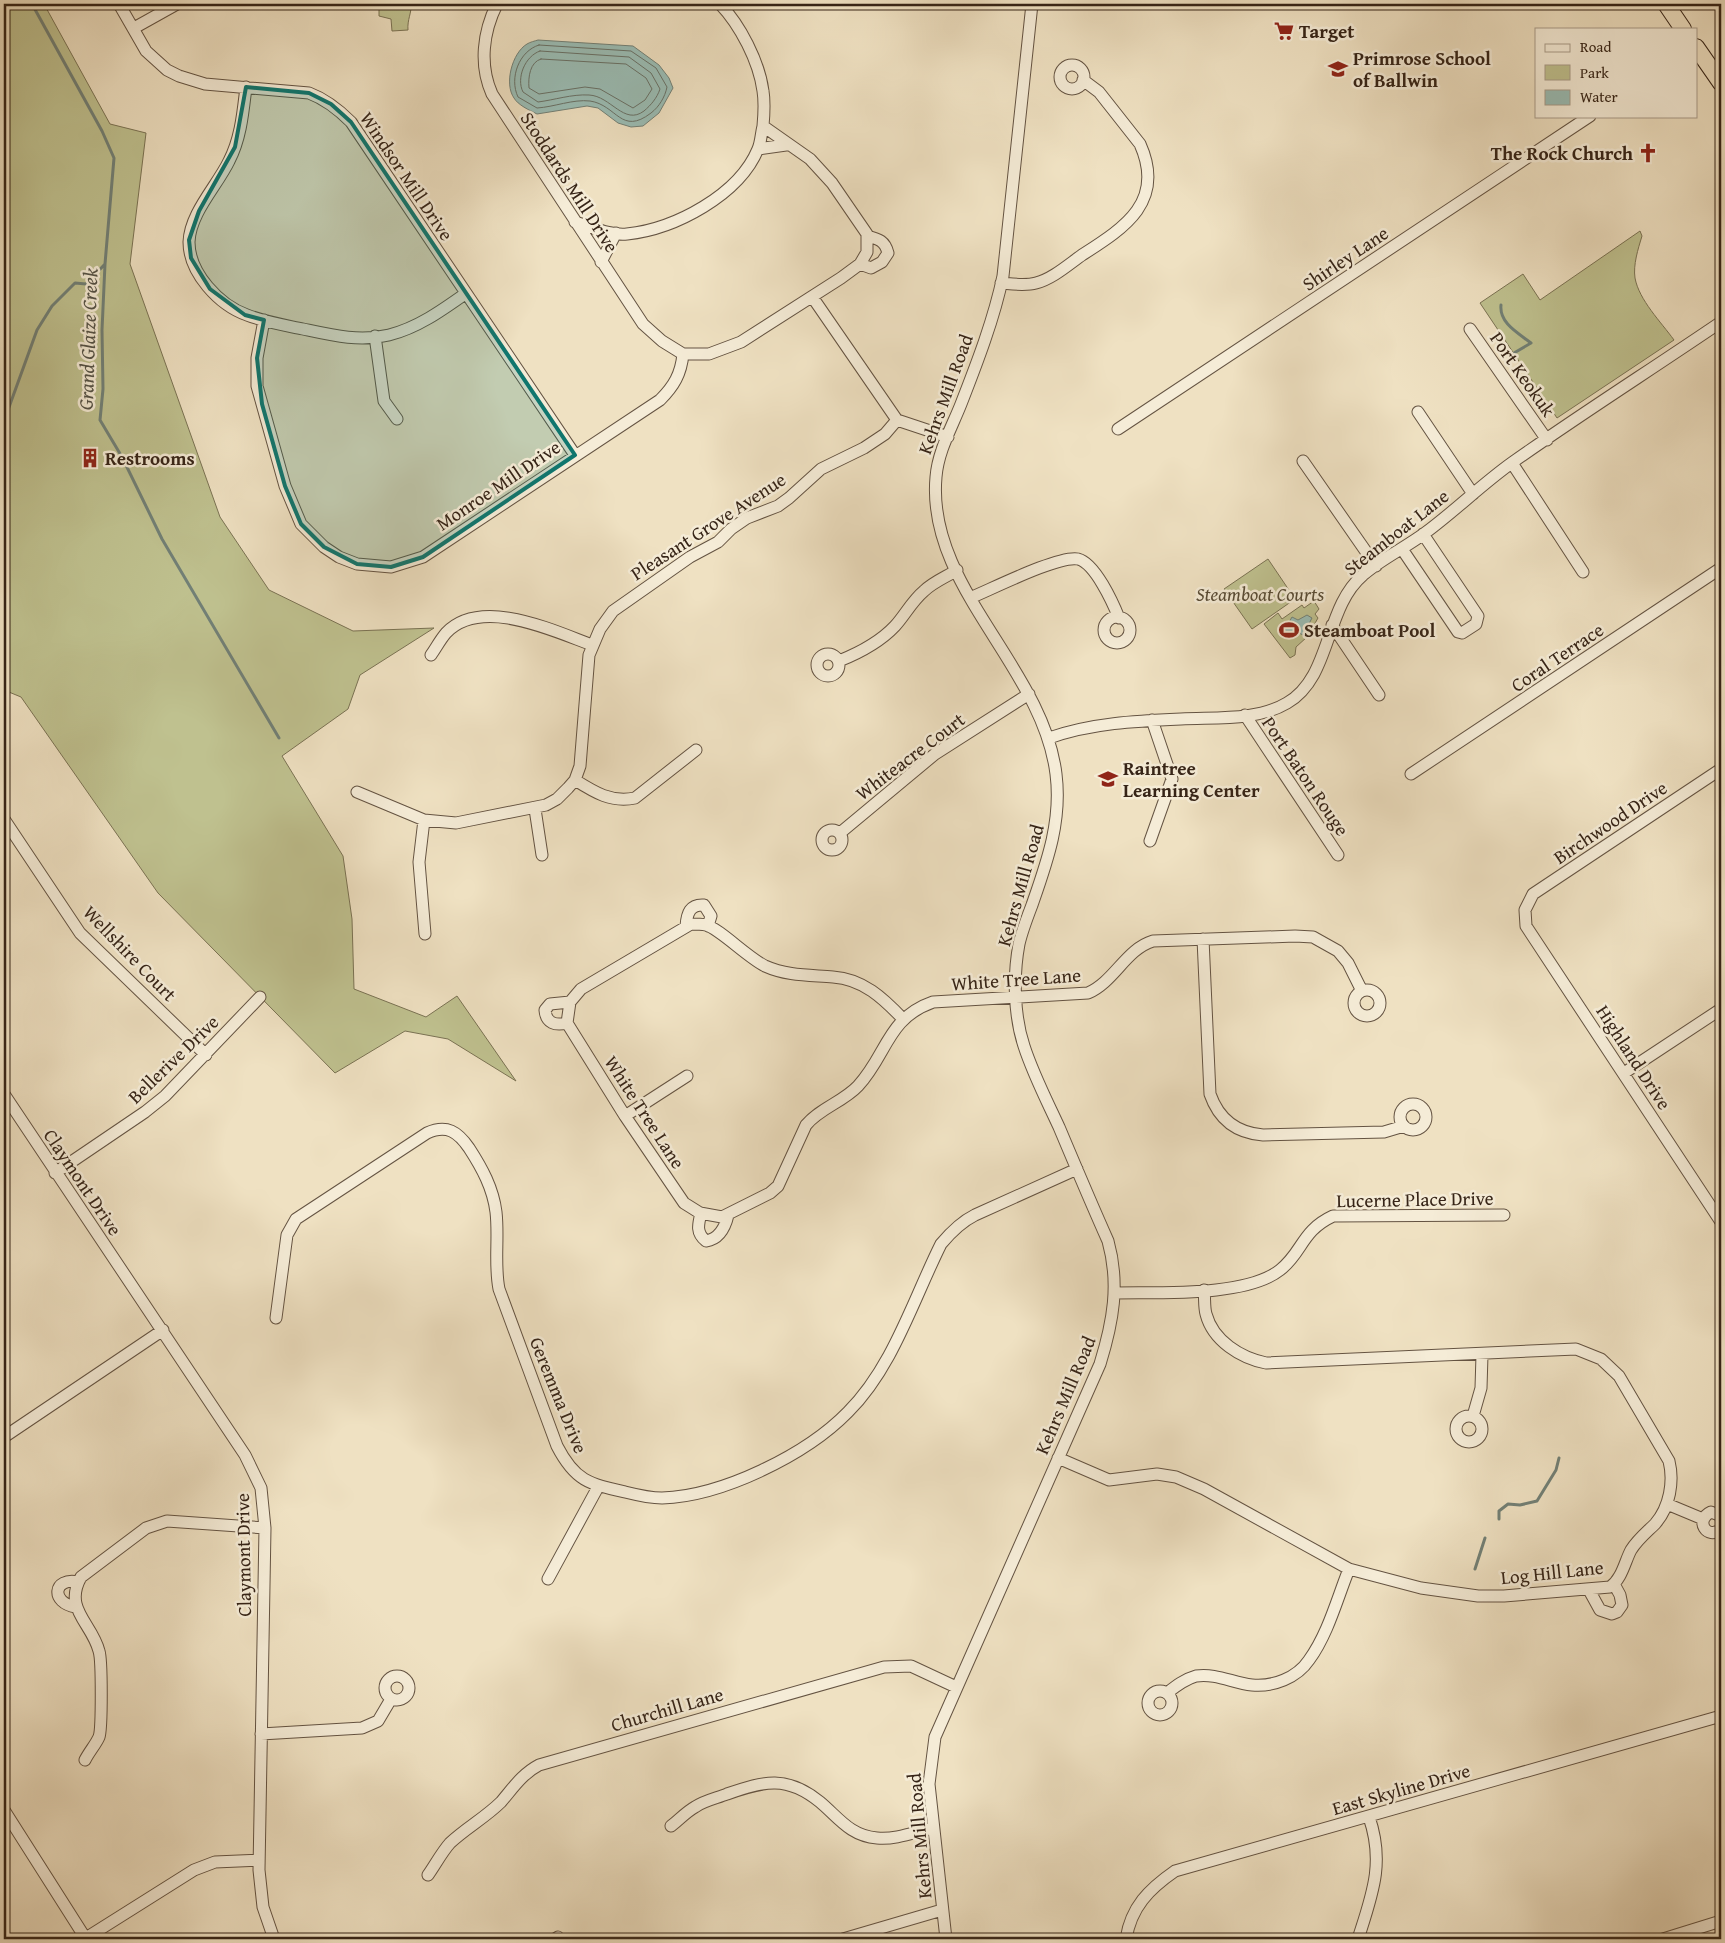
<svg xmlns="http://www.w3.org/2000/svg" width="1725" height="1943" font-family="'Gentium Book Plus',serif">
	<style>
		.green { fill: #bfc18f; stroke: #7a7253 }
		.water { fill: #9abdb5; stroke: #728076 }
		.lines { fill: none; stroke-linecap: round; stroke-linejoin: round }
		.shore { stroke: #687066; stroke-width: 1 }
		.stream { stroke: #728076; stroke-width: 3 }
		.minor-casing { stroke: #645342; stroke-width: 13 }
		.highway-casing { stroke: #362417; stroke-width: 18 }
		.minor { stroke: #f5ecd7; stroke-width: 11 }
		.highway { stroke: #efe1c2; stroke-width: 16 }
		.marked { fill: #0f766e; fill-opacity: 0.2; stroke: #0f766e; stroke-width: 4; stroke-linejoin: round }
		.labels { text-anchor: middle; stroke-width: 5; stroke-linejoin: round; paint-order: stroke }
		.poi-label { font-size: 19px; font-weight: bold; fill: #362417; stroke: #f5ecd7; text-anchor: start }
		.street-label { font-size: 19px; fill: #362417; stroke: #f5ecd7 }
		.park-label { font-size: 19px; font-style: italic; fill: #584b35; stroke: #f5ecd7 }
		.water-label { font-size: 20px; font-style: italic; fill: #545246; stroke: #f5ecd7 }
	</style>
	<rect width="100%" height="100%" fill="#efe1c2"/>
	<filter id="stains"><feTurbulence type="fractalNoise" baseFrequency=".004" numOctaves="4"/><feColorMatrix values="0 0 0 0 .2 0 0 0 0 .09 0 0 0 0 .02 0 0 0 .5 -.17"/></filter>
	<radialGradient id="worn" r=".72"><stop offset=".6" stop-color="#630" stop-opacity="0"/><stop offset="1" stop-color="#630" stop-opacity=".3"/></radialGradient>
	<path class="green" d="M4,4H44L110,124L146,133L130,264L220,517L269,590L353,631L434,628L360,675L348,709L282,756L343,856L352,919L354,989L426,1017L457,996L516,1081L448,1039L405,1031L335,1073L158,893L21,697L4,690Z
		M379,4H411C412,12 407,20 408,30L392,31L391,19L379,16Z
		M1640,231L1642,236C1638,249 1633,265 1635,278C1639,300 1661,322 1674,340L1557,418L1480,303L1523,274L1540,300Z
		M1268,559L1295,599L1252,629L1224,589Z
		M1314,601L1319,609L1315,614L1318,618L1307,637L1296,647L1295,655L1290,658L1264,624L1278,613L1282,619L1302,605L1304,608Z"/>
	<path class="water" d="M538,40L633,46L659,65L669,78L673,88L659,113L643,126L631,127L618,123L598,108L587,106L537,114C529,110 518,105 514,98C504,84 512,53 527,44C530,42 535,41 538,40Z
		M1307,615L1312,618L1303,635L1295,631L1289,635L1284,631L1292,617L1298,620Z"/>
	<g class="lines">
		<path class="shore" d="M539,45L631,51L656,68L667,87C665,97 659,107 651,113C621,136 617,105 590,101C573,99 554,107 537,108L518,97C509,78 519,51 539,45Z
			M540,51L629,57L651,73L660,89C657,98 651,105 644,111C624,126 611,96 589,95C572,94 554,100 538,102L523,92C516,78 525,56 540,51Z
			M541,59L626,64L646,78L652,89L645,100L633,108L600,89L585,87L539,94L529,88C528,77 530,62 541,59Z"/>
		<path class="stream" d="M32,4L102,131L114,158L105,264L102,330L103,389L100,420L122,457L162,539L279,738
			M1501,305C1499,323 1518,333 1531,343L1514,353
			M4,421L37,330L52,306L75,283L86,284L105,264
			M1499,1519V1511L1508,1504L1520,1505L1537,1501L1556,1470L1559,1458
			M1475,1569L1485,1538"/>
		<defs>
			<path id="minor" d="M119,4L146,51L167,70L179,76L205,84L309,93C325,99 338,109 351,122L575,455
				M497,4C483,32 479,65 492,94L643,324L662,341L683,354
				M134,28L177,4
				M1060 77a12 12 0 1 1 24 0a12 12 0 1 1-24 0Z
				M246,87C243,112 241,138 229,161C217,186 190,213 189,242C189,273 219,305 247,315C265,322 284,325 303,329C331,335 359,342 389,335C417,328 441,311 465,294
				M758,149L786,145
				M575,222C590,226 611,236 627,234C675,229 739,195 758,149C761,142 761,134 763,126
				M601,262L616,233
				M860,264L871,268L882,262L888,253C885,241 879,239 867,236
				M1001,283C1013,284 1025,286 1036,283C1052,279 1068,265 1082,255C1124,228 1166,202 1140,144L1099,92L1083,80
				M813,298L897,420L948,437
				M264,320L257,358V386L285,486L301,524L324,547L339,557L357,564L391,567L423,557L660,400C674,386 681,374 683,354H709L741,342L841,278L860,264L867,252V234L832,183L810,159L763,126C764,115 765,103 763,91C759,61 740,25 720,4
				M1470,329L1547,440
				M375,336L384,401L397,419
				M1418,412L1473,494
				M1118,429L1590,116
				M1303,461L1376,566
				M1512,463L1583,572
				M1402,549L1458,632L1462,633L1476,624L1478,616L1423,534
				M970,598C992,589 1059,555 1078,559C1095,563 1113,603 1119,618
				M1104 630a13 13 0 1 1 26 0a13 13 0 1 1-26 0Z
				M1332,625L1379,695
				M817 665a11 11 0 1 1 22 0a11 11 0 1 1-22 0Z
				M431,655C436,648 440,640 446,633C481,596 554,631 592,645
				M839,661C859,653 880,642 895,626C905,615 912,601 924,591C933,582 946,577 957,570
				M1245,715L1338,855
				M1049,738C1091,723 1136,721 1181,719C1215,717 1257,721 1287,703C1332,677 1324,608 1363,575C1381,559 1405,548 1425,533C1455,511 1482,484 1513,462C1581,414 1652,369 1721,322
				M1721,769L1533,894L1525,910L1526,926L1721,1222
				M1411,774L1721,568
				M575,780C594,792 611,803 635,798L696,750
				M357,792L424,820L456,823L546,805L557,799L568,788L575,780L580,766L589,655L600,629L613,611L690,557L718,542L731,529L747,518L778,506L789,498L821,469L864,448L885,434L897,420
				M535,809L542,855
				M4,819L80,933L206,1055
				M424,820L419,862L425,934
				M822 840a10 10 0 1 1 20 0a10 10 0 1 1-20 0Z
				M840,833L935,754L1029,694
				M1150,841L1172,779L1152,720
				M686,926C687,913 690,904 704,905L711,916L708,926
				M1203,939L1210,1094C1219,1120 1237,1133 1263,1135L1384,1132L1404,1126
				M1354 1003a13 13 0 1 1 26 0a13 13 0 1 1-26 0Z
				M903,1019C883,998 863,979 833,977C810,975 787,976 765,966C747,957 720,929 706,925C701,924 696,924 691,924L581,989L570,1002L567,1023L625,1116L684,1203L700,1213L722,1217L770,1193L778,1186L806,1125C820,1108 843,1102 858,1086C887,1055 887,1018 933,1002L1088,993C1114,982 1126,949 1153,941L1295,936L1313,937L1338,951L1348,963L1362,991
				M567,1023C555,1026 546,1023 545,1010L550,1004L570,1002
				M1624,1073L1721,1009
				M4,1094L245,1455L261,1488L265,1528L259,1870L263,1907L274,1939
				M1400 1117a13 13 0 1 1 26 0a13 13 0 1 1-26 0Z
				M625,1116L687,1076
				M55,1173L145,1112L165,1096L260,997
				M701,1213C698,1225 696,1233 706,1241C719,1239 725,1228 728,1215
				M1115,1293C1159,1292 1246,1297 1280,1270C1303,1252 1301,1231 1333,1216L1504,1215
				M276,1318L287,1235L296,1219L427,1133C447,1124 458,1132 469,1148C482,1168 493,1188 496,1212C499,1238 494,1264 499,1289L557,1446C575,1481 589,1484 625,1492C637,1495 649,1498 662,1498C722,1496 806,1455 848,1412C893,1367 913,1300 941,1244C951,1232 961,1222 975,1215L1077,1169
				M1456 1429a13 13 0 1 1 26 0a13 13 0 1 1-26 0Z
				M1473,1416L1481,1388L1482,1355
				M4,1437L163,1330
				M1058,1458L1109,1480L1157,1474L1176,1477L1204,1489L1349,1569L1421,1588L1478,1596H1504L1610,1587C1622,1579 1625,1561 1631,1550C1638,1539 1647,1532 1655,1524C1670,1507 1674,1481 1669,1461L1619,1376L1601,1359L1576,1349L1266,1363C1241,1358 1213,1341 1206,1314C1204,1307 1205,1298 1204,1290
				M1667,1504L1703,1519
				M1721,1516L1711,1512C1694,1520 1707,1541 1721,1529
				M548,1579L598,1487
				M1589,1590L1600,1610L1612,1614L1617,1612L1622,1605L1620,1595L1614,1584
				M76,1607C50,1603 53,1577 78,1582
				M385 1688a12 12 0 1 1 24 0a12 12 0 1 1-24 0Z
				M1148 1703a12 12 0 1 1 24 0a12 12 0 1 1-24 0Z
				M1167,1693C1176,1686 1185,1679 1196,1676C1216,1673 1233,1683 1252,1685C1273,1687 1297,1678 1309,1660C1328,1634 1337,1599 1349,1569
				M261,1734L362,1728L378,1721L391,1699
				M85,1760C89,1752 96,1744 99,1737C102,1729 102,1660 99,1651C92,1623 63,1609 81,1577L146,1528L167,1521L265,1528
				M4,1810L86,1939
				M671,1826C679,1820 686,1812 695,1807C703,1801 717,1798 727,1794C764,1781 787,1775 820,1802C838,1817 850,1836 877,1838C895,1840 915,1832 933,1828
				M428,1875C435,1865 442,1852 450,1843C466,1828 486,1817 501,1802C513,1788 522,1774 539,1765L884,1667L911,1666L956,1687
				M86,1938L194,1870L215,1862L259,1860
				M555,1939L558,1937
				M843,1939L942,1910
				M946,1939L929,1784L935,1737L1100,1364C1113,1322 1120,1284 1108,1241C1091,1203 1075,1165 1059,1127C1047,1101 1033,1074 1024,1046C1014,1016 1013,976 1019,944C1022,931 1027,918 1032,905C1047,862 1062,821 1056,774C1043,667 926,587 936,477C938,451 952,427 961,404C977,363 994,319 1003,276L1032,4
				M1126,1939C1131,1907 1149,1889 1175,1871L1721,1716
				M1358,1939C1372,1895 1385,1863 1369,1817
				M1663,1939L1721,1921"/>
			<path id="highway" d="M1666,4L1683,29
				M1696,47L1721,83"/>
		</defs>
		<use href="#minor" class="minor-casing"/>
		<use href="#highway" class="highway-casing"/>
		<use href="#minor" class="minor"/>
		<use href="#highway" class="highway"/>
	</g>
	<path class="marked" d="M246,87L309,93L331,104L351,122L575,455L423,557L391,567L357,564L324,547L301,524L285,486L262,404L257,358L264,320L245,315L210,289L191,258L189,240L199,211L235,147Z"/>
	<defs>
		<symbol id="supermarket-bare" viewBox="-9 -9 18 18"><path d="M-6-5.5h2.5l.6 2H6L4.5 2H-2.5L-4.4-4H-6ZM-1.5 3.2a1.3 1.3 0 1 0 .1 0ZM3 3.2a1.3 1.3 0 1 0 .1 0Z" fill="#8f2418" stroke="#f5ecd7" stroke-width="2.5" paint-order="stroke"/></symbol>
		<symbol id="school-bare" viewBox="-9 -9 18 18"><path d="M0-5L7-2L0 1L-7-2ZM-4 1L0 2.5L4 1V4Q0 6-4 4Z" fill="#8f2418" stroke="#f5ecd7" stroke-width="2.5" paint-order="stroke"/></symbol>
		<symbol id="church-bare" viewBox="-9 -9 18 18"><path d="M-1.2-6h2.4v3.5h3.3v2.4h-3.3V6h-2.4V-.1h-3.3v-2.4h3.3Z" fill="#8f2418" stroke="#f5ecd7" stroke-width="2.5" paint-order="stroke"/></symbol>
		<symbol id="building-bare" viewBox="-9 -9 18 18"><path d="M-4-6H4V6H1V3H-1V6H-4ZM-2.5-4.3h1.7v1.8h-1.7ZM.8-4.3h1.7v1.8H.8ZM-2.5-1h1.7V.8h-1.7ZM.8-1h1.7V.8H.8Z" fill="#8f2418" stroke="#f5ecd7" stroke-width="2.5" paint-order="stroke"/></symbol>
		<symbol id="stadium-bare" viewBox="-9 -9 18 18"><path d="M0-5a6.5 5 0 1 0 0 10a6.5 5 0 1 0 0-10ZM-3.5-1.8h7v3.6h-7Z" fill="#8f2418" stroke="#f5ecd7" stroke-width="2.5" paint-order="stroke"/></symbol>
	</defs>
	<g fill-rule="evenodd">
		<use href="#supermarket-bare" x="1270" y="17" width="28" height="28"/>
		<use href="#school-bare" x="1324" y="55" width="28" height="28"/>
		<use href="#church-bare" x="1634" y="139" width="28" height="28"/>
		<use href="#building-bare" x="76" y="444" width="28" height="28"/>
		<use href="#stadium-bare" x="1275" y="616" width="28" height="28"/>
		<use href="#school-bare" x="1094" y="765" width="28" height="28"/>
	</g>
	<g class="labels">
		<g class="poi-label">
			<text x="1299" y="38">Target</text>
			<text x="1353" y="65">Primrose School<tspan x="1353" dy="22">of Ballwin</tspan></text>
			<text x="1633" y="160" text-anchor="end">The Rock Church</text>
			<text x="105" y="465">Restrooms</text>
			<text x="1304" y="637">Steamboat Pool</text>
			<text x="1123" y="775">Raintree<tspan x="1123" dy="22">Learning Center</tspan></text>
		</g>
		<g class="street-label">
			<text transform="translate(407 176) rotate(56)" y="7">Windsor Mill Drive</text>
			<text transform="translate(570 182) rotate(57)" y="7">Stoddards Mill Drive</text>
			<text transform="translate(1345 258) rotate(-34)" y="7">Shirley Lane</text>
			<text transform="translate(1523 374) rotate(55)" y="7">Port Keokuk</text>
			<text transform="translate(945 394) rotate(-70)" y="7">Kehrs Mill Road</text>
			<text transform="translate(498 485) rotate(-34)" y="7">Monroe Mill Drive</text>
			<text transform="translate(708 526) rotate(-33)" y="7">Pleasant Grove Avenue</text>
			<text transform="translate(1396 532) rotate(-38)" y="7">Steamboat Lane</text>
			<text transform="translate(1557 657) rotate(-34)" y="7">Coral Terrace</text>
			<text transform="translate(910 756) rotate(-37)" y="7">Whiteacre Court</text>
			<text transform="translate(1306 776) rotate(56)" y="7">Port Baton Rouge</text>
			<text transform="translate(1610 822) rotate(-34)" y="7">Birchwood Drive</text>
			<text transform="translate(1020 885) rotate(-74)" y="7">Kehrs Mill Road</text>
			<text transform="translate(130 953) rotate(46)" y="7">Wellshire Court</text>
			<text transform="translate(1016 979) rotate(-4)" y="7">White Tree Lane</text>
			<text transform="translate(1634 1057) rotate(57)" y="7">Highland Drive</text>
			<text transform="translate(173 1059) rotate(-44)" y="7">Bellerive Drive</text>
			<text transform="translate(645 1112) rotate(57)" y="7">White Tree Lane</text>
			<text transform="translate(83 1182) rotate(56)" y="7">Claymont Drive</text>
			<text transform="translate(1415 1199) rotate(-1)" y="7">Lucerne Place Drive</text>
			<text transform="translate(559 1395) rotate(68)" y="7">Geremma Drive</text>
			<text transform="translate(1065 1395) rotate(-67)" y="7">Kehrs Mill Road</text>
			<text transform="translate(243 1555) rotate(-91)" y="7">Claymont Drive</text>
			<text transform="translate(1552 1572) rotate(-6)" y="7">Log Hill Lane</text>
			<text transform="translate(667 1709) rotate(-16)" y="7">Churchill Lane</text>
			<text transform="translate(1401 1789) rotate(-16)" y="7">East Skyline Drive</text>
			<text transform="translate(919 1836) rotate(-95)" y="7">Kehrs Mill Road</text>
		</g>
		<g class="park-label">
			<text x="1260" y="601">Steamboat Courts</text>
		</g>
		<g class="water-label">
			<text transform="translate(88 339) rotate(-88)" y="7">Grand Glaize Creek</text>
		</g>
	</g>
	<rect width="1725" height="1943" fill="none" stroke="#efe1c2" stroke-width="20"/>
	<rect x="5" y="5" width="1715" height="1933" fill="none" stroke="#362417" stroke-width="2.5"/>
	<rect x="10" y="10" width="1705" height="1923" fill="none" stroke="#362417"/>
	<rect x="1535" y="28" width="162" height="90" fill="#f5ecd7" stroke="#a99c8a"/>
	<rect x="1545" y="44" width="25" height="8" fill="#f5ecd7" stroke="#a99c8a"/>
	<text x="1580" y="52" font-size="15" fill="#362417">Road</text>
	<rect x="1545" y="65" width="25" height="15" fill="#bfc18f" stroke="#a99c8a"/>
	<text x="1580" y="78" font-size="15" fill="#362417">Park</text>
	<rect x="1545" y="90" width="25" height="15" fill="#9abdb5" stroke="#a99c8a"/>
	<text x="1580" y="102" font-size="15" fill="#362417">Water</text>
	<rect width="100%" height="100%" filter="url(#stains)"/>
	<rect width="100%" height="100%" fill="url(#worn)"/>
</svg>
